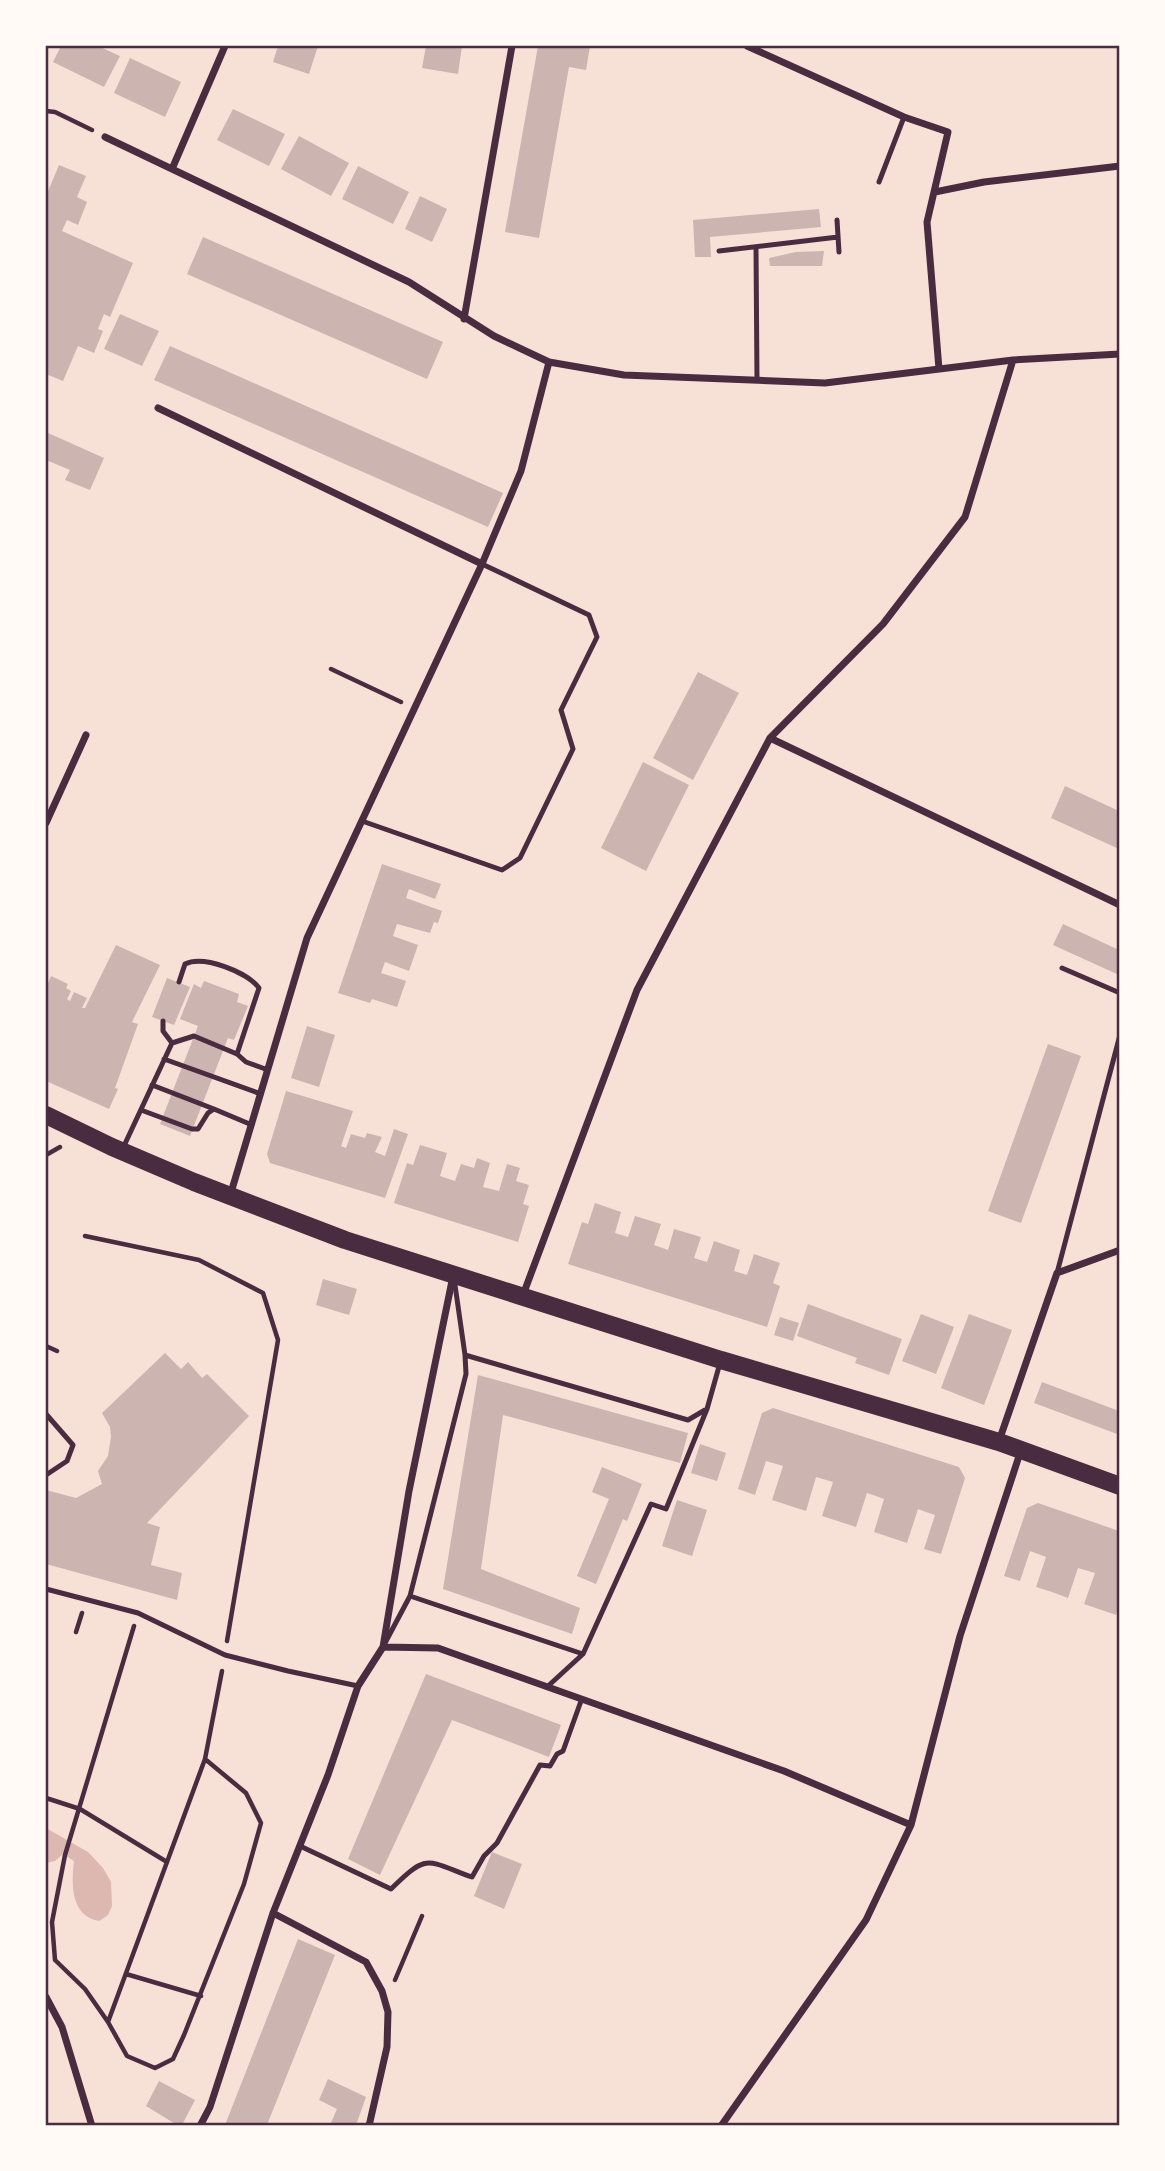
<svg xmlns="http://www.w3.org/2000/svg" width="1165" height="2171" font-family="Mulish,sans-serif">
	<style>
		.water { fill: #dcb8b0 }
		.building { fill: #ccb4b1 }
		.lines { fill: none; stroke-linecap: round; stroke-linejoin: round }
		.path { stroke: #4a2c40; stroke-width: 4.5 }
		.service { stroke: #4a2c40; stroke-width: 5 }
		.minor { stroke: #4a2c40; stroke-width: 7 }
		.primary { stroke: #4a2c40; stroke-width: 18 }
		.neatline { fill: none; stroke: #4a2c40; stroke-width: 2.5 }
	</style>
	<rect width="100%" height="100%" fill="#f7e1d7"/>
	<path class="water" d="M46,1828L88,1852L103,1868L111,1882L112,1906L108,1915L99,1921C71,1916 71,1885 74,1861L63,1854L55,1861L46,1863Z"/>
	<path class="building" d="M61,46H98L120,56L104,87L53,62Z
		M278,46H318L309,74L273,62Z
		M426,46H462L458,74L422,68Z
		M538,46H590L586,70L569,67L539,238L505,232Z
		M130,58L181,82L165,117L114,93Z
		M233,109L285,134L269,166L217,140Z
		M299,136L349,163L331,196L281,169Z
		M59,165L86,176L77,197L87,202L78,225L67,220L62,231L133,263L110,317L104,314L98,329L103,331L94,353L78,346L63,381L46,374V196Z
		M358,166L409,192L393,224L342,199Z
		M420,196L447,209L432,242L405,229Z
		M819,209L821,227L710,237L711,257H695L693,220Z
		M203,237L443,342L427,379L187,274Z
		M824,251L822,266H770L769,258L796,252Z
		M120,314L159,331L142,366L104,349Z
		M170,346L503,493L488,527L154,380Z
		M46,432L104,458L90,490L65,480L70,470L46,460Z
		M698,672L739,693L693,780L653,758Z
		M643,762L689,785L646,871L601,848Z
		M1065,786L1119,811V849L1051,818Z
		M382,864L441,884L435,899L409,889L406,898L442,911L438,923L434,922L430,933L397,924L393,936L418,945L409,971L385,962L381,973L406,981L397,1007L372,999L370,1003L338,993Z
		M1063,924L1119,950V975L1053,945Z
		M116,945L160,965L132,1022L138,1024L115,1088L118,1089L109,1109L46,1081V988L51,976L68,984L66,988L71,991L67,999L70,1001L74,992L87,998L82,1008H85Z
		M167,978L190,987L174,1025L152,1017Z
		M204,981L239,994L237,1002L248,1006L234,1040L228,1038L190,1136L160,1124L198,1026L180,1019L194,984L201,988Z
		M307,1026L335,1035L319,1087L291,1078Z
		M1048,1044L1081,1056L1021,1223L988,1211Z
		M286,1091L353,1111L341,1146L346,1148L351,1134L365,1138L367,1133L382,1137L375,1152L385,1156L394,1129L408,1134L385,1198L270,1163L267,1154Z
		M420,1145L447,1153L440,1176L455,1181L461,1164L474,1168L477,1158L490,1163L483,1187L499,1191L507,1164L520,1168L516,1181L529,1185L523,1204L529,1206L518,1242L394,1203L407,1163L413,1165Z
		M595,1203L621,1212L615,1233L628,1237L635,1216L661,1224L654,1245L668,1250L674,1229L701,1237L694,1258L707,1262L714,1241L740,1250L734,1271L747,1275L754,1254L780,1263L773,1283L780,1286L767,1327L568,1264L582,1222L588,1224Z
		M323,1279L357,1289L349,1315L316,1305Z
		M808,1304L902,1339L889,1375L855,1363L857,1358L797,1336Z
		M921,1314L954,1327L936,1374L902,1361Z
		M969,1314L1012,1330L984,1405L941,1388Z
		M780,1317L799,1323L793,1341L774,1335Z
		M165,1353L181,1369L188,1362L202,1378L207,1374L249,1416L147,1523L160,1527L151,1565L182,1573L177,1600L46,1564V1490L76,1498L102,1484L98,1471L108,1456L111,1437L110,1427L102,1413Z
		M478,1375L688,1433L680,1463L503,1415L481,1569L580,1608L572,1634L443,1589Z
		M1042,1382L1119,1411L1117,1434L1034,1403Z
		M773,1408L959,1467L965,1478L941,1554L924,1549L935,1515L926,1512L918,1509L907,1543L874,1532L884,1499L876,1496L867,1493L856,1527L822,1516L833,1482L816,1477L806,1511L772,1500L783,1466L766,1461L755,1495L738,1489L762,1413Z
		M700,1444L726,1453L717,1481L691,1473Z
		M602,1467L642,1484L627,1521L623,1519L596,1584L577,1576L609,1499L592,1492Z
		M677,1500L707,1510L692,1556L662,1546Z
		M1038,1503L1119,1531V1605L1116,1615L1084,1604L1095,1573L1078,1568L1068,1598L1052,1592L1036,1587L1046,1557L1030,1551L1020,1581L1004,1576L1027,1508Z
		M426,1674L561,1725L549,1757L452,1720L380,1875L348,1859Z
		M492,1852L522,1864L504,1909L474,1896Z
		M298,1939L335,1955L267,2125H225Z
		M328,2079L366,2097L356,2125H330L337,2109L319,2100Z
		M159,2081L195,2100L182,2125H177L146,2106Z"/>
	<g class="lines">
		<path class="path" d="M46,111L55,112L92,130
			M331,669L401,702
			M46,1155L60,1147
			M85,1236L199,1260L263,1293L278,1340L227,1641
			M46,1346L57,1351
			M134,1626L65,1855L52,1922L55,1960L85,1989L108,2022L127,2056L155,2068L173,2059L184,2035L244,1884L261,1823L246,1793L205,1759
			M76,1632L82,1613
			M46,1798L80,1809L167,1862
			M126,1974L201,1996
			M395,1980L422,1916
			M108,2022L205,1759L222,1671"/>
		<path class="service" d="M879,182L904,117
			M837,220L839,252
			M756,247L757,380
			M719,251L838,237
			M362,821L502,870L520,858L573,749L561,710L597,637L589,615L482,564
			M1062,968L1120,993
			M179,982L185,964C204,955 247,972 259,988L237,1054
			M163,1021V1031L172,1043
			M164,1059L261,1094
			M152,1085L214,1109
			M141,1110L192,1129H198L208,1113L214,1109L252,1125
			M123,1148L172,1043L194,1036L237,1054L246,1062L268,1070
			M1057,1273L1120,1035
			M454,1278L465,1355L688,1420L705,1410
			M465,1355L466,1374L410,1596L583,1654
			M46,1414L73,1445L67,1461L46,1475
			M46,1589L138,1613L225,1655L288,1671L358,1686
			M385,1643L410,1596
			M547,1687L583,1654L651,1504L666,1509L707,1409L720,1363
			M300,1846L391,1889C428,1853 425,1860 472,1877L484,1856L497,1843L540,1765L550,1766L557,1754L563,1751L581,1701"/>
		<path class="minor" d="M747,46L904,117L948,132L927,222L939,369
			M105,137L409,282L494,336L549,362L624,375L825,383L1013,360L1120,354
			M172,169L225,46
			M935,192L984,182L1120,166
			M464,319L512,46
			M158,408L482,564
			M770,738L1120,905
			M46,823L86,735
			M230,1196L307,938L482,564L521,471L549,362
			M523,1295L637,990L770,738L883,624L965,517L1013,360
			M999,1441L1057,1273L1120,1250
			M383,1647L438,1648L784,1771L911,1825
			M273,1913L366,1962L382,1991L388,2012L387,2047L369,2126
			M46,1997L62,2027L92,2126
			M200,2126L210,2107L273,1913L328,1775L358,1686L383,1647L409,1491L453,1276
			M721,2126L866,1920L911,1825L960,1636L1021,1450"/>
		<path class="primary" d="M46,1115L112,1147L194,1182L345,1240L721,1360L999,1442L1120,1486"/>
	</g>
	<rect width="1165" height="2171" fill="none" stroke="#fffaf5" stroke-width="94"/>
	<rect x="47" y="47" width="1071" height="2077" class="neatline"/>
</svg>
